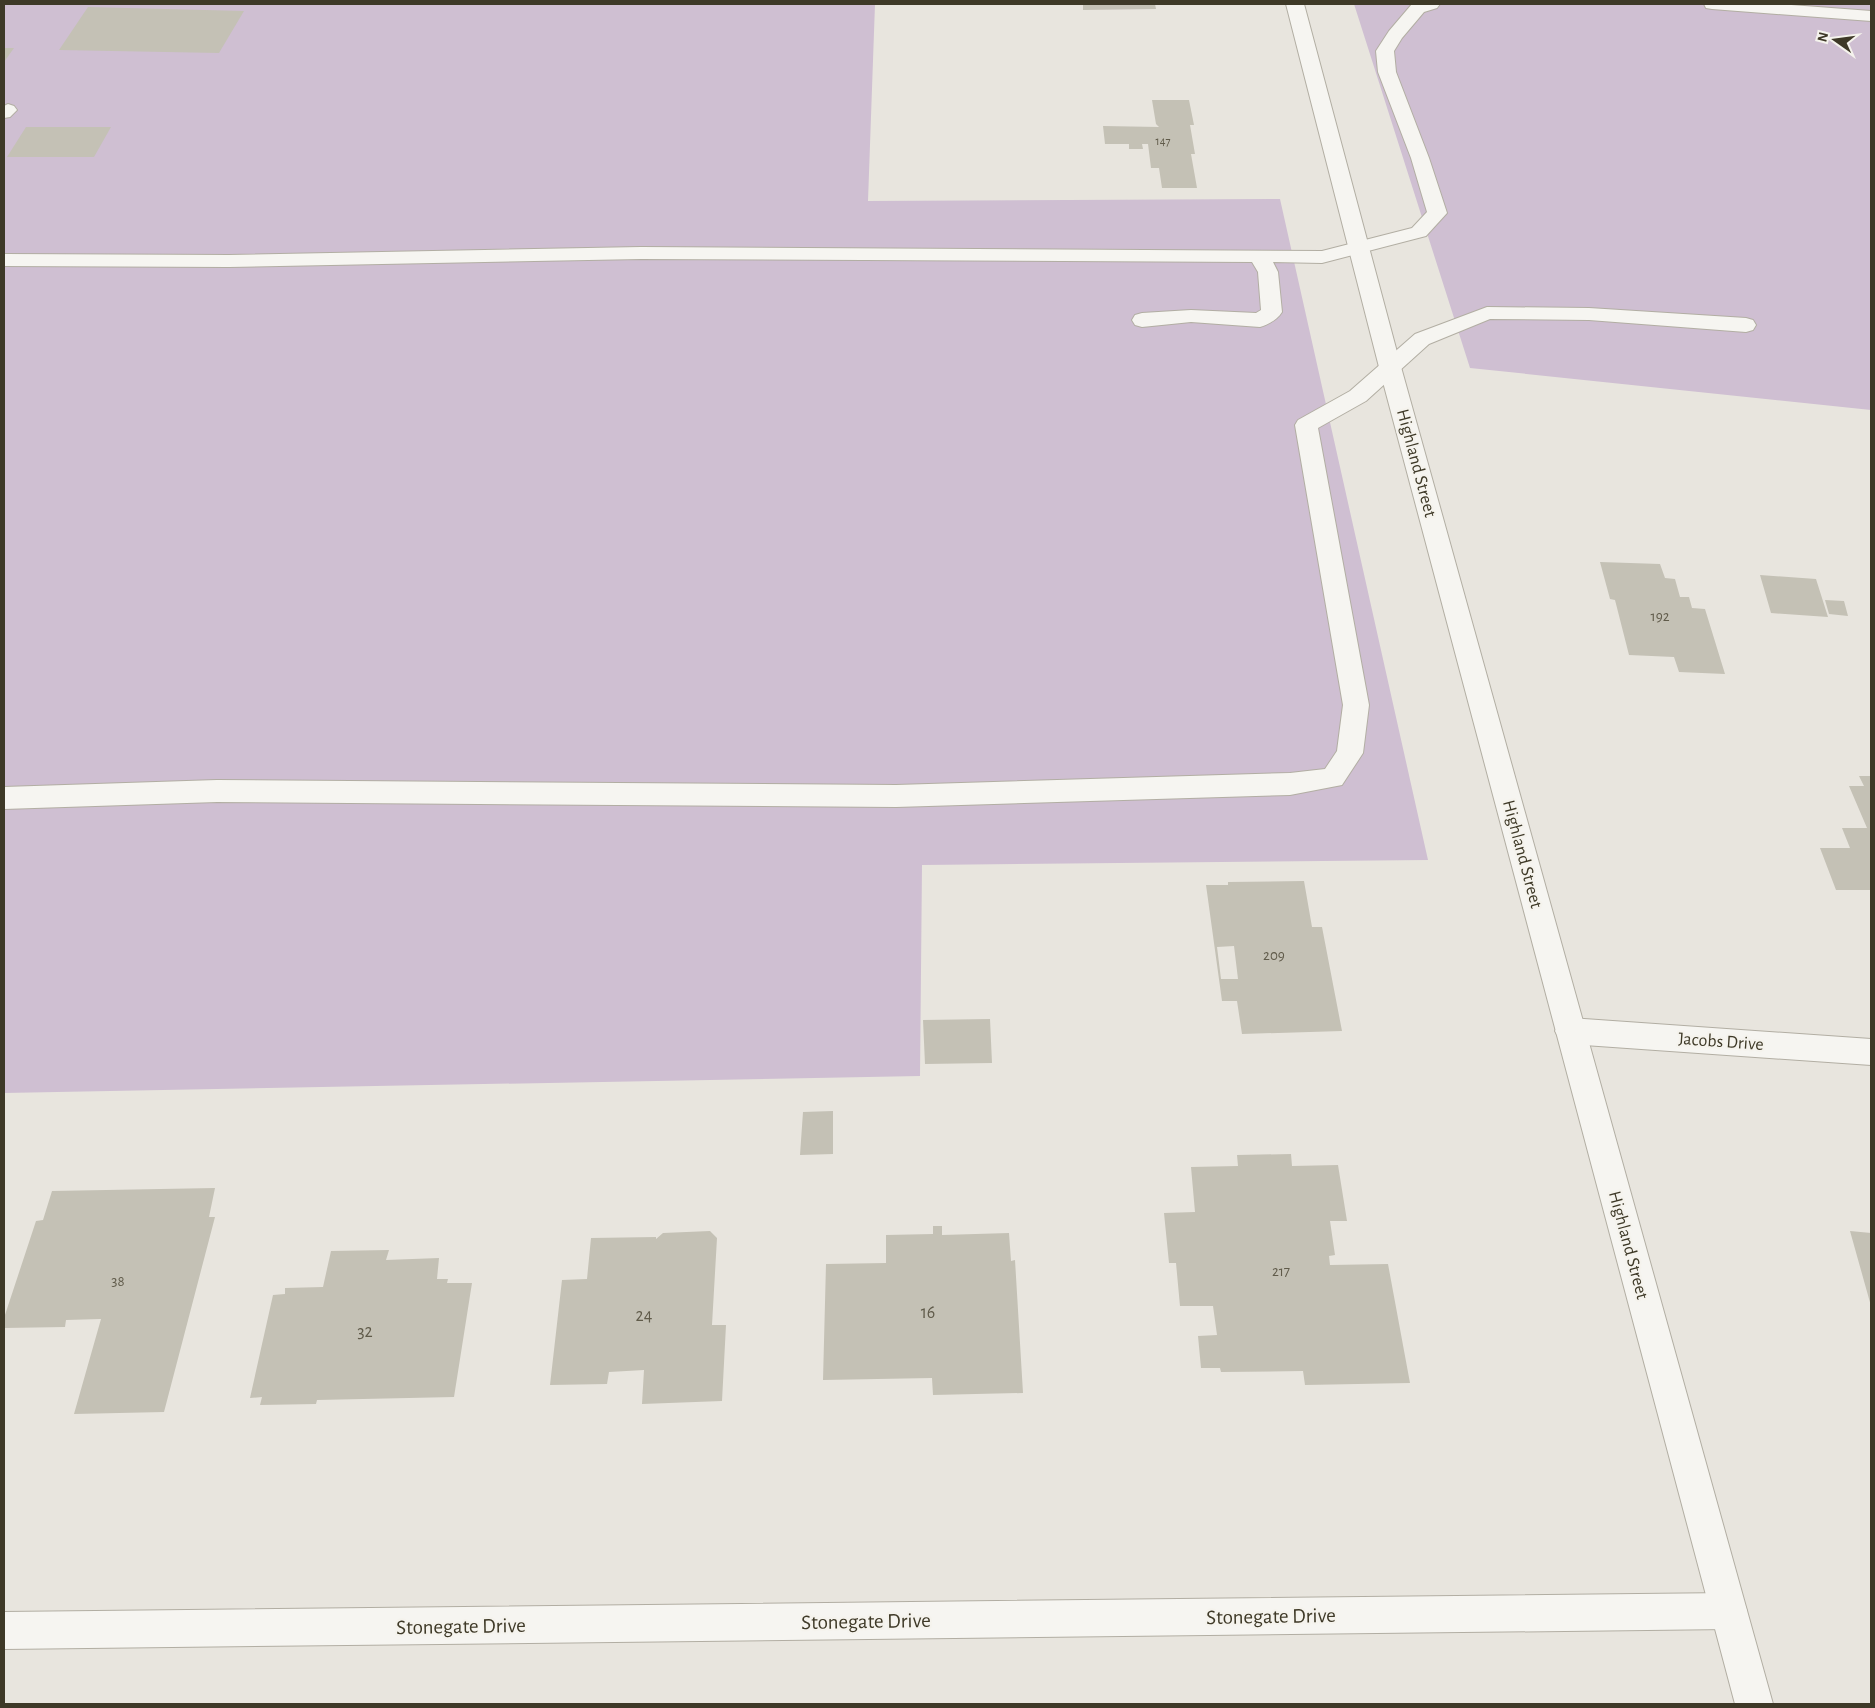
<svg xmlns="http://www.w3.org/2000/svg" width="1875" height="1708" font-family="'Alegreya Sans',sans-serif">
	<style>
		.green { fill: #cfbfd2 }
		.building { fill: #c4c1b5; fill-rule: evenodd }
		.lines { fill: none; stroke-linecap: round; stroke-linejoin: round }
		.service-casing { stroke: #b2aea3; stroke-width: 2 }
		.minor-casing { stroke: #b2aea3; stroke-width: 2 }
		.tertiary-casing { stroke: #b2aea3; stroke-width: 2 }
		.service { fill: #f6f5f1; fill-rule: evenodd }
		.minor { fill: #f6f5f1; fill-rule: evenodd }
		.tertiary { fill: #f6f5f1; fill-rule: evenodd }
		.labels { text-anchor: middle; stroke-width: 4.5; stroke-linejoin: round; paint-order: stroke }
		.far-number-label { font-size: 12px; fill: #605b4a }
		.number-label { font-size: 15px; fill: #605b4a }
		.street-label { font-size: 18px; fill: #3e3927; stroke: #f5f3ed }
		.near-number-label { font-size: 18px; fill: #605b4a }
		.near-street-label { font-size: 21px; fill: #3e3927; stroke: #f5f3ed }
	</style>
	<rect width="100%" height="100%" fill="#e8e5de"/>
	<path class="green" d="M4,4H875L868,201L1280,199L1428,860L922,865L920,1076L4,1093Z
		M1354,4H1871V410L1470,368Z"/>
	<path class="building" d="M1083,4H1155L1156,9L1083,10Z
		M88,7L244,11L219,53L59,50Z
		M4,48H14L4,62Z
		M1152,100H1189L1194,125H1190L1195,154H1191L1197,188H1162L1159,168H1151L1148,144H1142L1143,149H1129V144H1105L1103,126L1159,127L1156,124Z
		M26,127H111L94,157H7Z
		M1600,562L1660,564L1665,578L1675,579L1680,597H1689L1692,608L1705,609L1725,674L1679,672L1674,657L1629,655L1615,600L1610,599Z
		M1760,575L1816,579L1828,617L1771,613Z
		M1825,600L1844,601L1848,616L1829,614Z
		M1859,776H1871V890H1836L1820,848H1850L1842,828H1867L1849,786H1864Z
		M1304,881L1312,927H1322L1342,1031L1242,1034L1237,1001H1222L1206,885H1228V882ZM1234,946L1238,979H1221L1217,947Z
		M990,1019L992,1063L925,1064L923,1020Z
		M833,1111V1154L800,1155L803,1112Z
		M1291,1154L1292,1166L1338,1165L1347,1221H1330L1335,1255L1329,1256L1330,1265L1388,1264L1410,1383L1305,1385L1303,1371L1221,1372L1220,1368H1201L1198,1336L1217,1335L1213,1306H1180L1176,1263H1169L1164,1213L1195,1212L1191,1167L1238,1166L1237,1155Z
		M215,1188L209,1217H215L164,1412L74,1414L101,1319L66,1320L65,1327L4,1328V1318L36,1221L43,1220L52,1191Z
		M933,1226H942V1235L1009,1233L1011,1261L1015,1260L1023,1393L933,1395L932,1378L823,1380L826,1264L886,1263V1235L933,1234Z
		M710,1231L717,1238L712,1325H726L722,1401L642,1404L644,1370L609,1372L607,1384L550,1385L562,1280L587,1279L591,1238L656,1237V1239L663,1233Z
		M1850,1231L1871,1233V1306Z
		M389,1250L386,1260L439,1258L437,1279H448L447,1283H472L454,1397L317,1400L316,1404L260,1405L262,1397L250,1398L273,1295L285,1294V1288L323,1287L331,1251Z"/>
	<g class="lines">
		<defs>
			<path id="service" d="M1412,4H1440L1437,8L1424,12L1402,38L1394,51L1396,72L1429,158L1447,213L1426,236L1322,263L1273,262L1278,272L1282,312C1277,320 1269,324 1260,327L1191,322L1142,327L1135,325L1132,320L1135,315L1142,313L1191,310L1256,313L1261,310L1258,272L1252,262L641,259L229,267L4,266V254L229,255L641,247L1322,251L1412,228L1427,212L1411,158L1378,72L1376,51L1389,31Z
				M1704,4H1777L1871,11V21L1712,9L1706,8Z
				M8,104L14,106L17,110L10,117L4,118V106Z
				M1487,307L1589,308L1746,318L1753,320L1756,325L1753,330L1746,332L1589,320L1490,319L1429,344L1366,401L1318,428L1369,705L1363,753L1342,785L1290,795L896,807L217,802L4,809V787L217,780L896,785L1290,773L1325,769L1337,751L1343,705L1295,425L1298,420L1350,391L1415,334Z"/>
			<path id="minor" d="M1570,1018L1871,1039V1065L1570,1044L1560,1040L1555,1031L1560,1022Z
				M1729,1593L1742,1598L1747,1611L1742,1624L1729,1629L4,1649V1612Z"/>
			<path id="tertiary" d="M1286,4H1304L1401,367L1773,1704H1735L1379,367Z"/>
		</defs>
		<use href="#service" class="service-casing"/>
		<use href="#minor" class="minor-casing"/>
		<use href="#tertiary" class="tertiary-casing"/>
		<use href="#service" class="service"/>
		<use href="#minor" class="minor"/>
		<use href="#tertiary" class="tertiary"/>
	</g>
	<g class="labels">
		<g class="far-number-label">
			<text x="1163" y="145">147</text>
		</g>
		<g class="number-label">
			<text x="1660" y="621">192</text>
			<text x="1274" y="960">209</text>
			<text x="1281" y="1276">217</text>
			<text x="118" y="1286">38</text>
		</g>
		<g class="street-label">
			<text transform="translate(1417 463) rotate(75)" y="6">Highland Street</text>
			<text transform="translate(1523 854) rotate(75)" y="6">Highland Street</text>
			<text transform="translate(1721 1041) rotate(4)" y="6">Jacobs Drive</text>
			<text transform="translate(1629 1245) rotate(75)" y="6">Highland Street</text>
		</g>
		<g class="near-number-label">
			<text x="928" y="1318">16</text>
			<text x="644" y="1321">24</text>
			<text x="365" y="1337">32</text>
		</g>
		<g class="near-street-label">
			<text transform="translate(1271 1616) rotate(-1)" y="7">Stonegate Drive</text>
			<text transform="translate(866 1621) rotate(-1)" y="7">Stonegate Drive</text>
			<text transform="translate(461 1626) rotate(-1)" y="7">Stonegate Drive</text>
		</g>
	</g>
	<rect width="1875" height="1708" fill="none" stroke="#3e3927" stroke-width="10"/>
	<g transform="translate(1835 40) rotate(284)" stroke="#f5f3ed" stroke-width="4" paint-order="stroke">
	<path d="M0-4L9 19L0 12L-9 19Z" fill="#3e3927"/>
	<text y="-8" font-size="14" font-weight="bold" text-anchor="middle" fill="#3e3927">N</text>
	</g>
</svg>
